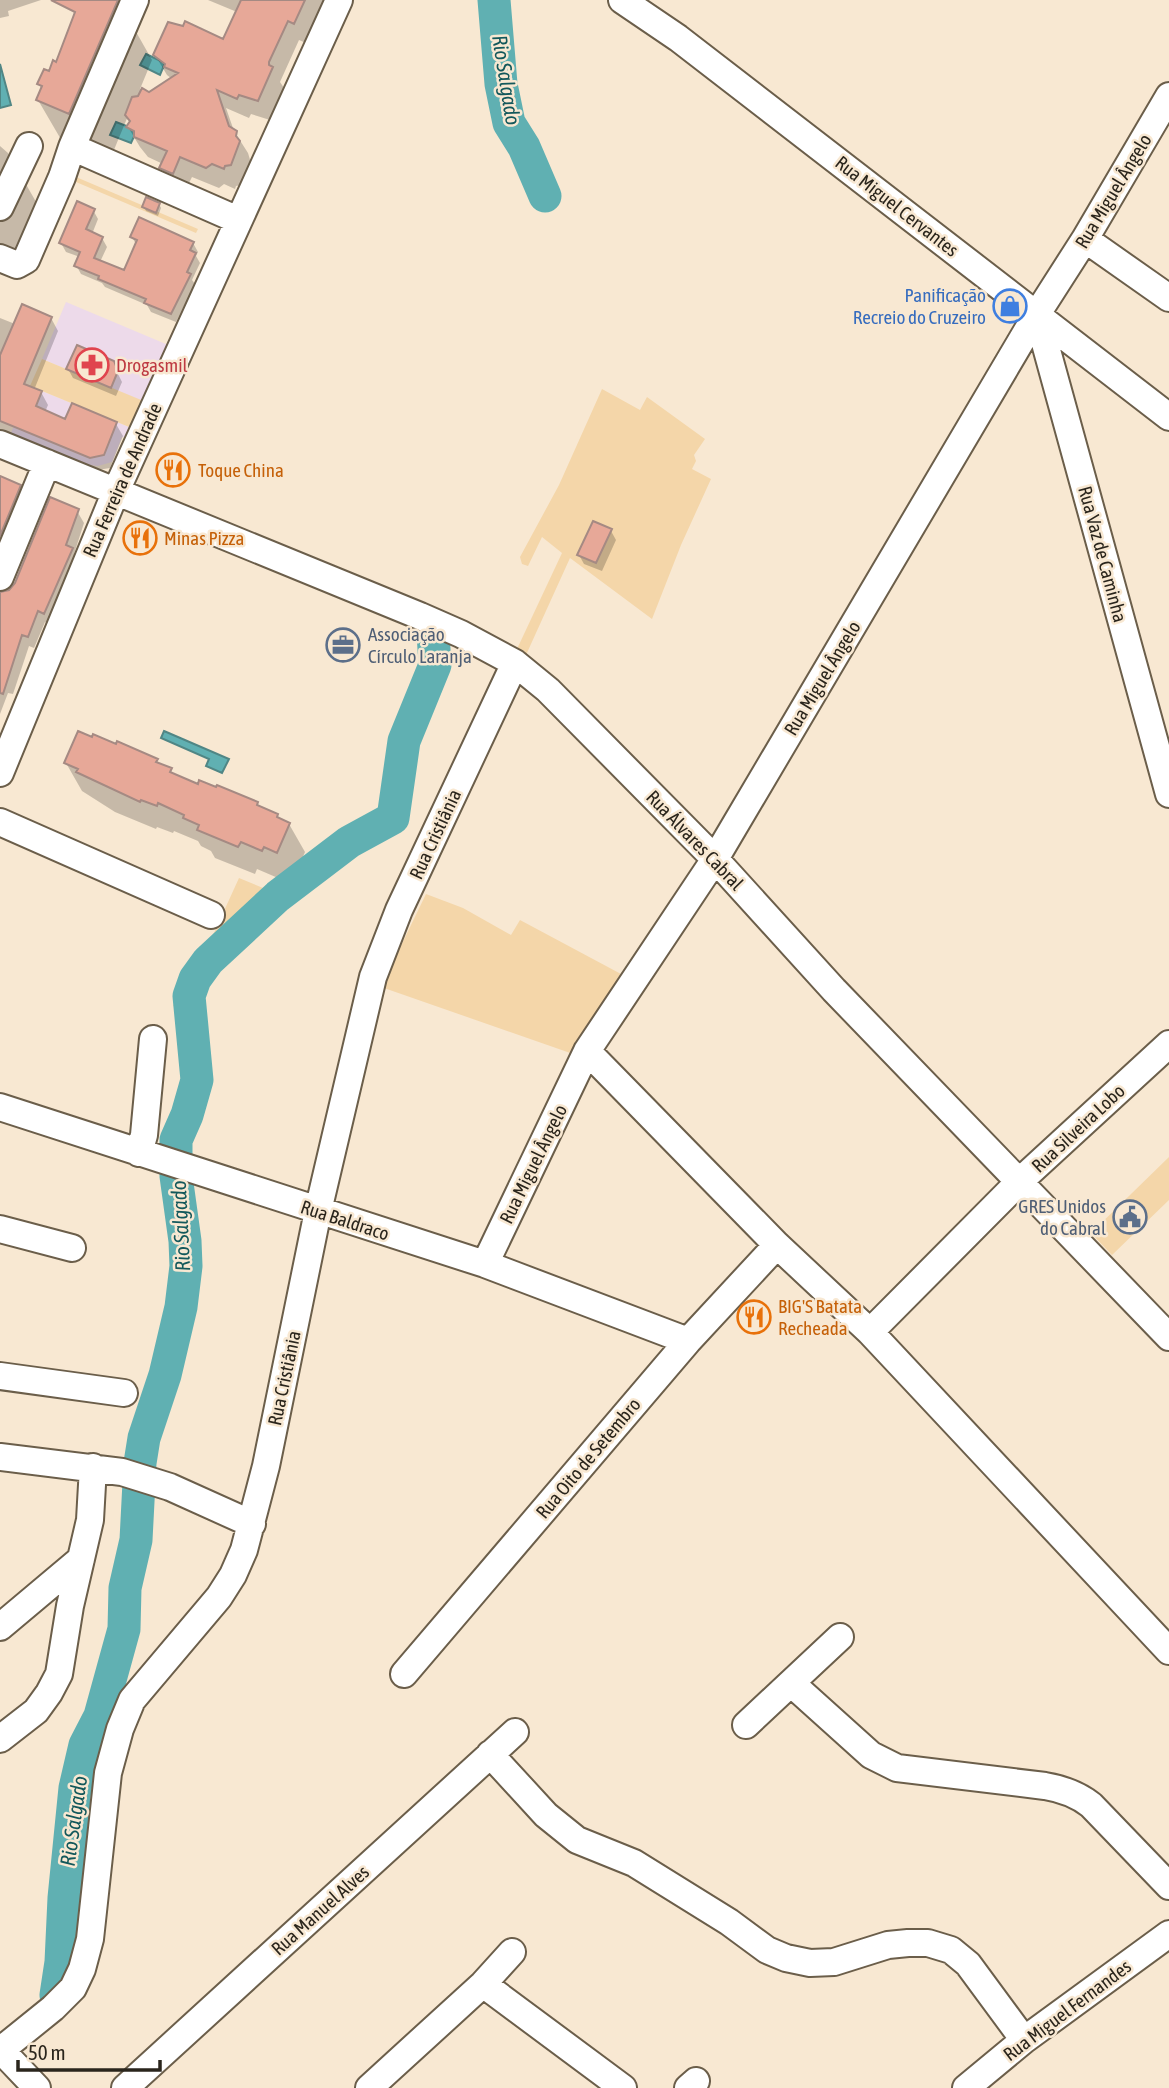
<svg xmlns="http://www.w3.org/2000/svg" width="1169" height="2088" font-family="'Asap Condensed',sans-serif">
	<style>
		.commercial { fill: #eddaea }
		.green { fill: #f4d6a9 }
		.water { fill: #60b0b2; stroke: #508685; stroke-width: 2 }
		.shadow { fill: #0003 }
		.lines { fill: none; stroke-linecap: round; stroke-linejoin: round }
		.river { stroke: #60b0b2; stroke-width: 33 }
		.building { fill: #e7a898; stroke: #a58a83; stroke-width: 2 }
		.minor-casing { stroke: #6b5e4a; stroke-width: 30 }
		.minor { stroke: #fff; stroke-width: 26 }
		.labels { text-anchor: middle; stroke-width: 5; stroke-linejoin: round; paint-order: stroke }
		.street-label { font-size: 19px; fill: #2a251c; stroke: #f8e8d2 }
		.shop-label { font-size: 19px; fill: #366cbe; stroke: #f8e8d2; text-anchor: end }
		.health-label { font-size: 19px; fill: #be3a42; stroke: #f8e8d2; text-anchor: start }
		.food-label { font-size: 19px; fill: #c56008; stroke: #f8e8d2; text-anchor: start }
		.service-label { font-size: 19px; fill: #4e5e75; stroke: #f8e8d2; text-anchor: start }
		.water-label { font-size: 21px; font-style: italic; fill: #13585b; stroke: #f8e8d2 }
	</style>
	<rect width="100%" height="100%" fill="#f8e8d2"/>
	<path class="commercial" d="M66,302L173,347L149,404L42,359Z
		M30,386L134,429L129,439L122,437L112,462L98,466L90,465L11,433Z"/>
	<path class="green" d="M76,177L198,229L196,233L76,182Z
		M42,359L146,402L134,429L30,386Z
		M602,389L640,410L647,397L705,439L694,455L696,461L692,469L711,479L681,545L652,619L570,558L526,655L517,649L562,553L542,537L528,566L522,564L520,557L559,485Z
		M239,878L287,898L271,911L246,944L240,943C218,965 191,978 196,1012L203,1014L202,1051L206,1074H203L202,1086L187,1125L190,1127L183,1150L173,1146C177,1125 184,1112 186,1093H190L193,1073L189,1072L185,1010L173,1006L198,956L203,957Z
		M426,894L463,908L511,935L520,920L621,974L576,1055L384,988L396,956Z
		M1169,1157V1200L1112,1255L1091,1233Z"/>
	<path class="water" d="M146,54L165,63L160,75L140,65Z
		M0,64L11,105L0,108Z
		M116,122L137,130L131,143L110,135Z
		M164,731L229,759L222,773L206,766L209,759L161,738Z"/>
	<path class="shadow" d="M0,0H41L8,11L9,16L0,18Z
		M76,0H118L152,60L140,89L149,94L172,79L167,75L155,55L224,41L237,12L208,0H324L306,43L299,40L280,82L284,88L270,120L251,114L249,118L226,108L234,131L248,153L251,163L242,185L236,186L235,189L224,184L219,188L192,177L184,193L173,188L161,168L163,164L148,157L140,147L128,127L131,122L128,116L104,174L73,160L38,100L42,90L39,84L56,64L75,16L72,9Z
		M0,146L8,153L43,214L23,256L0,253Z
		M159,204L161,208L158,216L146,211L144,207Z
		M93,210L98,219L92,234L102,238L107,247L100,262L125,273L137,246L132,237L193,243L198,252L196,256L200,263L192,280L195,284L176,322L151,312L147,305L105,287L102,283L81,274L76,265L80,257L66,252L61,243Z
		M0,318L15,324L51,318L58,331L34,390L41,392L48,405L45,412L66,421L116,424L123,436L110,468L98,470L0,431Z
		M112,362L122,382L116,396L73,378L68,369Z
		M0,479L20,487L27,499L0,564Z
		M77,511L84,523L74,554L78,562L51,625L45,622L34,648L29,646L13,694L8,693L0,714V594L10,591Z
		M611,531L616,540L602,571L584,564L579,555Z
		M156,760L159,765L170,770L173,775L199,786L257,803L259,808L277,815L280,821L289,824L305,852L293,880L280,875L278,878L257,869L255,874L215,858L211,851L201,846L198,841L174,831L173,833L157,827L156,829L115,812L82,791L66,763Z"/>
	<g class="lines">
		<path class="river" d="M494,0L501,84L509,123L524,147L545,196
			M56,1995L61,1962L64,1898L75,1788L85,1745L100,1716L124,1629L125,1588L136,1540L140,1463L144,1438L165,1375L181,1307L186,1266L185,1241L176,1176V1140L187,1115L197,1080L189,996L195,979L208,961L278,896L349,842L393,818L404,741L435,665L433,633"/>
	</g>
	<path class="building" d="M51,0H118L69,114L36,100L42,86L37,84L44,69L49,71L53,60L56,62L75,12Z
		M241,0H305L294,24L288,21L269,62V65L273,67L258,101L239,95L237,99L217,90L229,126L237,131L236,136L240,141L231,165L225,166L224,169L212,164L206,168L180,157L173,174L159,168L167,151L134,137V131L126,127L130,121L125,115L132,97L138,96L142,88L149,92L178,73L164,67L165,64L153,55L168,22L183,26L185,21L223,39Z
		M146,197L160,203L156,213L142,207Z
		M77,201L95,209L86,229L103,237L94,258L124,270L137,240L130,237L139,217L194,242L190,250L196,253L187,272L191,274L171,314L144,303L146,299L98,279L99,276L74,266L80,252L59,243Z
		M22,304L52,317L24,384L42,391L36,406L65,419L72,403L117,422L104,455L90,458L0,421V355Z
		M77,345L114,361L118,371L111,388L66,369Z
		M0,476L21,485L0,536Z
		M50,497L79,509L66,545L73,548L44,614L38,611L28,637L22,635L3,694L0,693V592L9,590L15,583Z
		M593,521L612,529L596,563L577,555Z
		M78,731L92,737L93,734L116,744L117,741L158,759L156,762L172,768L170,772L198,784L199,780L216,787L217,785L258,802L257,805L278,814L277,817L290,823L277,853L264,847L262,851L241,842L238,847L197,830L199,825L183,818L184,815L158,803L157,806L141,800L140,802L76,772L78,769L64,763Z"/>
	<g class="lines">
		<defs>
			<path id="minor" d="M135,0L72,147L238,220
				M622,0L678,38L1169,417
				M0,207L29,146
				M1085,239L1169,298
				M0,258L17,265L26,260L62,177L72,147
				M1037,314L1169,794
				M0,444L420,616L461,634L515,663L548,690L715,859L834,990L1169,1337
				M0,577L47,463
				M0,773L116,491L339,0
				M0,822L211,915
				M587,1051L777,1245L870,1332L1169,1651
				M0,1107L485,1264L688,1341
				M139,1153L144,1135L153,1039
				M0,1229L72,1248
				M485,1264L587,1051L715,859L1037,314L1085,239L1169,96
				M870,1332L1020,1181L1169,1044
				M0,1376L124,1393
				M0,1457L122,1472L170,1487L252,1524
				M0,1627L81,1559
				M404,1674L688,1341L777,1245
				M791,1683L871,1755L897,1768L1045,1786C1063,1789 1077,1794 1091,1805L1169,1886
				M746,1725L840,1637
				M0,1739L36,1711L49,1693L59,1674L70,1606L90,1520L93,1467
				M490,1754L546,1815L577,1840L634,1863L729,1922L767,1950L786,1958L810,1963L834,1962L888,1945L908,1943H928L951,1950L968,1964L1024,2040
				M483,1984L623,2088
				M0,2049L37,2088
				M1,2050L53,2008L73,1988L82,1969L90,1939L108,1773L120,1729L132,1700L219,1597L233,1575L244,1550L266,1466L318,1211L373,977L399,910L515,663
				M125,2088L515,1732
				M369,2088L483,1984L512,1952
				M688,2088L696,2081
				M966,2088L1024,2040L1169,1934"/>
		</defs>
		<use href="#minor" class="minor-casing"/>
		<use href="#minor" class="minor"/>
	</g>
	<defs>
		<symbol id="shop-ring" viewBox="-11 -11 22 22"><circle r="9.5" fill="#f8e8d2" stroke="#3f7fe0" stroke-width="1.5"/><path d="M-5-2.5h2.3a2.7 3.5 0 0 1 5.4 0H5L5.5 6h-11ZM-1.5-2.5h3a1.5 2.3 0 0 0-3 0Z" fill="#3f7fe0"/></symbol>
		<symbol id="pharmacy-ring" viewBox="-11 -11 22 22"><circle r="9.5" fill="#f8e8d2" stroke="#e0444e" stroke-width="1.5"/><path d="M-2-6h4v4h4v4h-4v4h-4v-4h-4v-4h4Z" fill="#e0444e"/></symbol>
		<symbol id="restaurant-ring" viewBox="-11 -11 22 22"><circle r="9.5" fill="#f8e8d2" stroke="#e8710a" stroke-width="1.5"/><path d="M-5-6h1v4h1v-4h1v4h1v-4h1v5L-1.5 .5V6h-2V.5L-5-1ZM5-6V6H3V1.5H1.5Q1.5-4 5-6Z" fill="#e8710a"/></symbol>
		<symbol id="office-ring" viewBox="-11 -11 22 22"><circle r="9.5" fill="#f8e8d2" stroke="#5c6f8a" stroke-width="1.5"/><path d="M-6-3h4V-5.5h4V-3h4V5H-6ZM-1-4.5V-3h2v-1.5ZM-6 0V1H6V0Z" fill="#5c6f8a"/></symbol>
		<symbol id="civic-ring" viewBox="-11 -11 22 22"><circle r="9.5" fill="#f8e8d2" stroke="#5c6f8a" stroke-width="1.5"/><path d="M-.6-6.5H3V-4.5H.6V-3L4-1V1h2V6H-6V1h2V-1L-.6-3ZM-1.2 2.5V6h2.4V2.5Z" fill="#5c6f8a"/></symbol>
	</defs>
	<g fill-rule="evenodd">
		<use href="#shop-ring" x="991" y="287" width="38" height="38"/>
		<use href="#pharmacy-ring" x="73" y="346" width="38" height="38"/>
		<use href="#restaurant-ring" x="154" y="451" width="38" height="38"/>
		<use href="#restaurant-ring" x="121" y="519" width="38" height="38"/>
		<use href="#office-ring" x="324" y="626" width="38" height="38"/>
		<use href="#civic-ring" x="1111" y="1198" width="38" height="38"/>
		<use href="#restaurant-ring" x="735" y="1298" width="38" height="38"/>
	</g>
	<g class="labels">
		<g class="street-label">
			<text transform="translate(1113 191) rotate(-59)" y="7">Rua Miguel Ângelo</text>
			<text transform="translate(897 206) rotate(38)" y="7">Rua Miguel Cervantes</text>
			<text transform="translate(122 480) rotate(-66)" y="7">Rua Ferreira de Andrade</text>
			<text transform="translate(1103 554) rotate(75)" y="7">Rua Vaz de Caminha</text>
			<text transform="translate(822 678) rotate(-59)" y="7">Rua Miguel Ângelo</text>
			<text transform="translate(435 834) rotate(-65)" y="7">Rua Cristiânia</text>
			<text transform="translate(695 840) rotate(46)" y="7">Rua Álvares Cabral</text>
			<text transform="translate(1078 1128) rotate(-43)" y="7">Rua Silveira Lobo</text>
			<text transform="translate(533 1164) rotate(-64)" y="7">Rua Miguel Ângelo</text>
			<text transform="translate(345 1220) rotate(18)" y="7">Rua Baldraco</text>
			<text transform="translate(284 1378) rotate(-78)" y="7">Rua Cristiânia</text>
			<text transform="translate(588 1458) rotate(-50)" y="7">Rua Oito de Setembro</text>
			<text transform="translate(320 1910) rotate(-42)" y="7">Rua Manuel Alves</text>
			<text transform="translate(1067 2010) rotate(-37)" y="7">Rua Miguel Fernandes</text>
		</g>
		<g class="shop-label">
			<text x="986" y="302">Panificação<tspan x="986" dy="22">Recreio do Cruzeiro</tspan></text>
		</g>
		<g class="health-label">
			<text x="116" y="372">Drogasmil</text>
		</g>
		<g class="food-label">
			<text x="198" y="477">Toque China</text>
			<text x="164" y="545">Minas Pizza</text>
			<text x="778" y="1313">BIG'S Batata<tspan x="778" dy="22">Recheada</tspan></text>
		</g>
		<g class="service-label">
			<text x="368" y="641">Associação<tspan x="368" dy="22">Círculo Laranja</tspan></text>
			<text x="1106" y="1213" text-anchor="end">GRES Unidos<tspan x="1106" dy="22">do Cabral</tspan></text>
		</g>
		<g class="water-label">
			<text transform="translate(506 80) rotate(81)" y="7">Rio Salgado</text>
			<text transform="translate(181 1226) rotate(-93)" y="7">Rio Salgado</text>
			<text transform="translate(74 1821) rotate(-82)" y="7">Rio Salgado</text>
		</g>
	</g>
	<path d="M18 2060v10h142v-10" fill="none" stroke="#2a251c" stroke-width="3.5"/>
	<text x="28" y="2060" font-size="21" fill="#2a251c" stroke="#f8e8d2" stroke-width="5" paint-order="stroke">50 m</text>
</svg>
